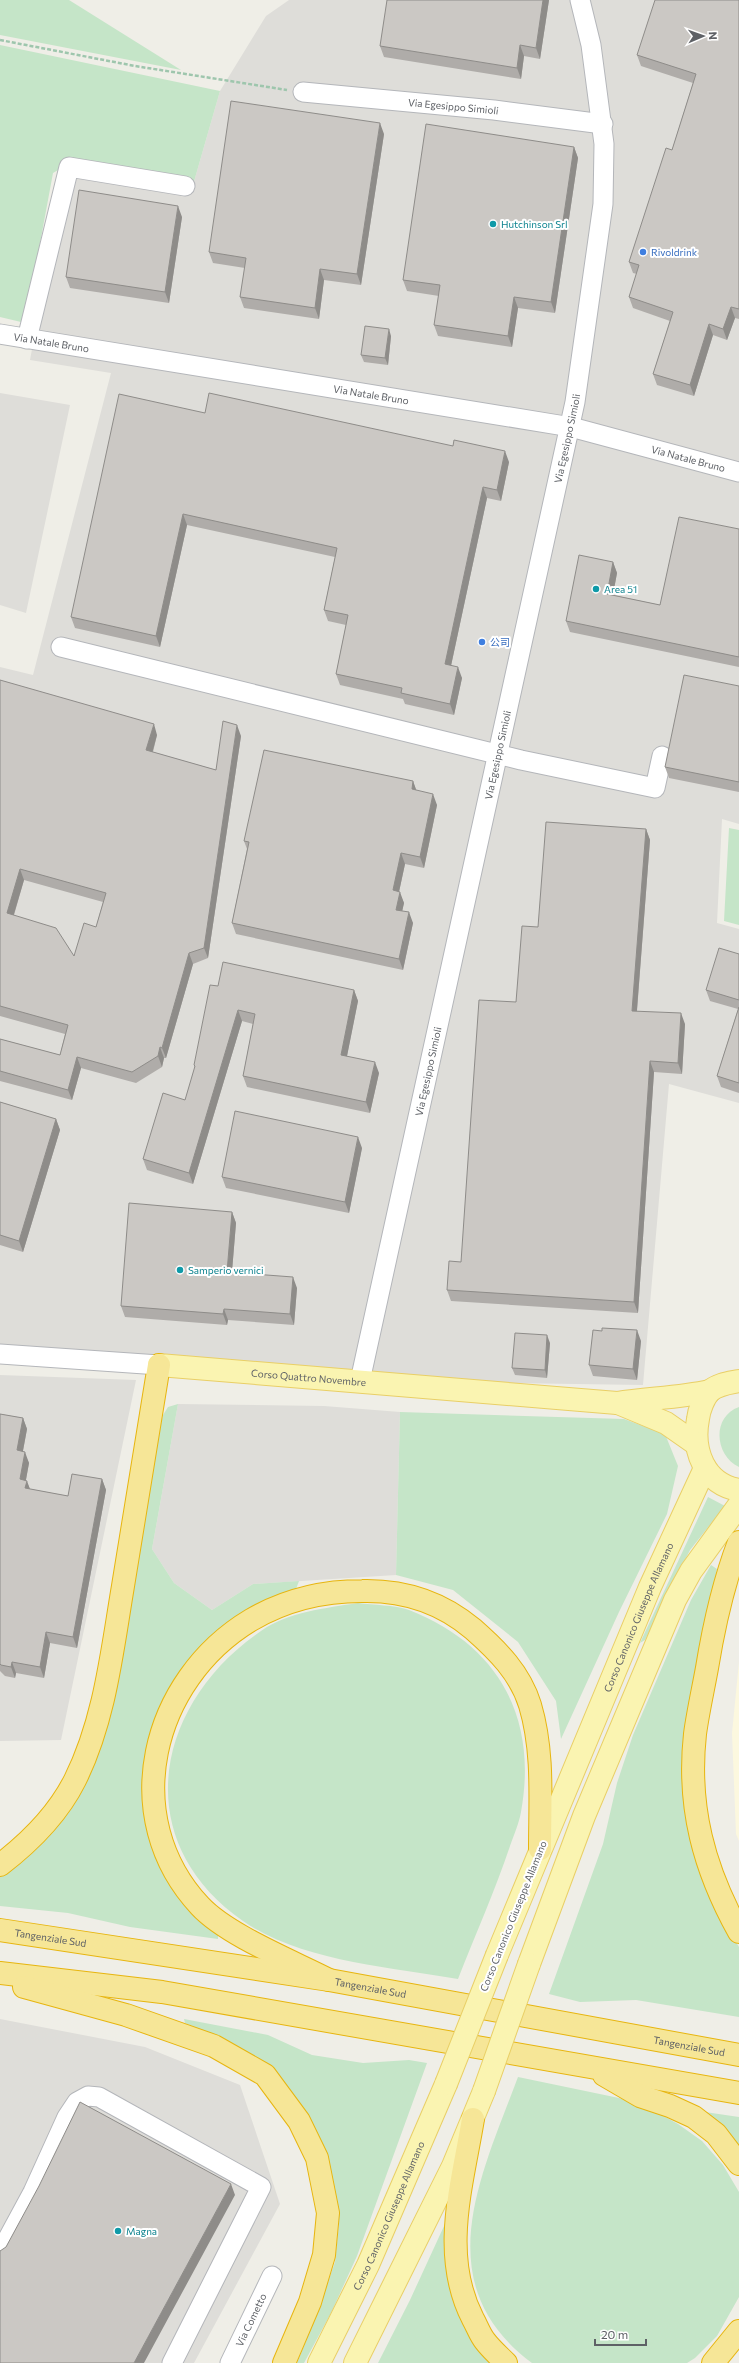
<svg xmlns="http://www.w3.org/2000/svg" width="739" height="2363" font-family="Commissioner,'Noto Sans SC',sans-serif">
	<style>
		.commercial { fill: #fcf8df }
		.industrial { fill: #deddd9 }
		.green { fill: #c5e5c8 }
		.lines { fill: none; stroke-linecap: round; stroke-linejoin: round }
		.minor-casing { stroke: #b4b6ba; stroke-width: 21 }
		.major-casing { stroke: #e9cf66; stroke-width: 24 }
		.highway-casing { stroke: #e7b50f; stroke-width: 24 }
		.path { stroke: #9ec6ad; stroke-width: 2.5; stroke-dasharray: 4 2; stroke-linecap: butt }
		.minor { stroke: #fff; stroke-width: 19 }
		.major { stroke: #faf4b1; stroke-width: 22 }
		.highway { stroke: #f6e697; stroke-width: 22 }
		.major-bridge-casing { stroke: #e9cf66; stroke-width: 24; stroke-linecap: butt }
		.major-bridge { stroke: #faf4b1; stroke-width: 22 }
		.wall { fill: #afaca9; fill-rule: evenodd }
		.shaded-wall { fill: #8e8c89 }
		.building { fill: #cbc8c4; stroke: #8e8c89; fill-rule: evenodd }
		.culture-dot { fill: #0f9aa8; stroke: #fff; stroke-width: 1.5 }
		.shop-dot { fill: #3f7fe0; stroke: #fff; stroke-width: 1.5 }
		.labels { text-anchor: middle; stroke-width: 4; stroke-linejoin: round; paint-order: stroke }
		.street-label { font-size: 10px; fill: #5e6166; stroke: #fff }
		.culture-label { font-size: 10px; fill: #0d838f; stroke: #fff; text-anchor: start }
		.shop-label { font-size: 10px; fill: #366cbe; stroke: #fff; text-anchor: start }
	</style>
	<rect width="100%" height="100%" fill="#efeee7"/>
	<path class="commercial" d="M739,1662V1841L736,1834L732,1733Z"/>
	<path class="industrial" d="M289,0H739V824L722,819L717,923L739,929V1103L669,1084L643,1385L360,1381L0,1362V667L33,675L111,373L30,360L65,172L191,192L220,91L266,16Z
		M0,393L70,405L26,613L0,605Z
		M0,1375L136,1380L61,1740L0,1741Z
		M178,1404L324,1406L400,1412L396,1575L253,1584L212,1610L174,1583L152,1549Z
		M0,2019L145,2047L240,2085L280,2204L194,2363H0Z"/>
	<path class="green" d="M0,0H69L181,70L0,35Z
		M0,45L220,91L191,192L65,166L53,173L31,292L21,322L0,317Z
		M729,828L739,830V925L724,921Z
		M178,1404L152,1549L174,1583L212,1610L253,1584L299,1581L296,1589L252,1607L202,1647L155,1726L144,1772L143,1811L151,1845L172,1885L218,1934V1939L130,1927L68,1913L0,1906V1876L32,1852L81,1791L96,1759L105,1728L159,1432L163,1415L168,1407Z
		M739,1407V1467C715,1456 711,1417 739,1407Z
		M400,1412L624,1419L665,1434L678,1466L667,1514L619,1612L561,1739L556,1701L518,1642L453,1590L396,1575Z
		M708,1497L725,1506L690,1550L645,1640L640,1643Z
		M711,1565L717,1569L685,1750L720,1916L739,1947V2017L636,2000L580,2002L549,1994L603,1844L617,1783L633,1735L691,1600Z
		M358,1603C374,1605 394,1605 409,1610C499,1645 538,1718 521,1812C519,1823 514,1835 510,1846C495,1891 475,1935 458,1979C389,1967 301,1961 243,1921C128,1841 154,1704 261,1631C288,1612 326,1608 358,1603Z
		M184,2019L268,2035L312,2055L363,2063L409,2060L427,2063L357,2256L331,2313L304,2363H297L316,2317L335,2262L339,2224L333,2182L318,2137L225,2041L185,2023Z
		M518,2077L619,2098L651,2109L678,2124L702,2141L723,2165L739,2192V2297L717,2336L695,2358L687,2363H532C426,2284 481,2176 518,2077Z
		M705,2112L739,2117V2148Z
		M450,2213L447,2259L496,2363H378L410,2300Z"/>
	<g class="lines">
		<defs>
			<g id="minor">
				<path id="s1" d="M303,92L494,110L603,124"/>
				<path id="s2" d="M0,334L571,427L739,472"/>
				<path d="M27,339L69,167L185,186"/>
				<path d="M61,647L521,760L655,788L662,756"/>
				<path d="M0,1354L159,1365"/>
				<path id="s3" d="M360,1381L575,402L603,204L604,144L591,45L580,0"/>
				<path d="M0,2253L33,2192L67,2117L77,2102L88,2096L99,2097L261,2187L172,2363"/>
				<path id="s4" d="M230,2363L272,2276"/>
			</g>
			<g id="major">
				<path id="s5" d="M159,1365L617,1403C648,1398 679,1398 710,1391"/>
				<path d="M739,1381C729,1383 718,1384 710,1391C704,1397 699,1410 698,1419C692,1450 704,1484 739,1490"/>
				<path d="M618,1403L666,1423L696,1444"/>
				<path id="s6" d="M497,1955L650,1587L705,1468"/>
				<path d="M529,1964L584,1816L675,1600L691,1571L739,1505"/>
				<path id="s7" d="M319,2363L368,2265L446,2084"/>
				<path d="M355,2363L453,2166L484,2091"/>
			</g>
			<g id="highway">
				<path d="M739,1542C723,1584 714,1625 707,1668C703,1690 698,1712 695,1734C687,1807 704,1869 739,1932"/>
				<path d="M0,1865C30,1842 58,1814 75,1780C105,1720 112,1651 123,1586C135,1513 147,1439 159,1365"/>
				<path id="s8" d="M0,1930L329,1980L739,2055"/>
				<path d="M0,1973L162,1992L739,2093"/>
				<path d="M329,1980C292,1961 227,1935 200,1906C117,1817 151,1680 251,1620C285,1600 323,1591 362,1591C403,1590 441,1602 473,1629C498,1651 520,1673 530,1705C544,1752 540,1801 540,1849"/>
				<path d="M24,1987L126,2015L214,2046L265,2075L299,2121L317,2158L328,2213L324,2255L310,2302L284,2363"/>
				<path d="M604,2075L640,2096L670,2106L694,2117L716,2134L739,2164"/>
				<path d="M473,2119C462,2186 440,2255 473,2319C477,2326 480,2335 485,2341C491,2349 499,2356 506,2363"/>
				<path d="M713,2363L739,2331"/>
			</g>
		</defs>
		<use href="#minor" class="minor-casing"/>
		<use href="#major" class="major-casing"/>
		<use href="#highway" class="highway-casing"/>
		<path class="path" d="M0,40L135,66L287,90"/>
		<use href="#minor" class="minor"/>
		<use href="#major" class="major"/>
		<use href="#highway" class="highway"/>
		<defs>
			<path id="major-bridge" d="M446,2084L497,1955
				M484,2091L529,1964"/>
		</defs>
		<use href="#major-bridge" class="major-bridge-casing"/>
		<use href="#major-bridge" class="major-bridge"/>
	</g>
	<path class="wall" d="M549,0L540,59L524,56L521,79L384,57L380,46Z
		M739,0V319L735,318L727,340L713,335L694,396L657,385L653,374L670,321L633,308L629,297L637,274L633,273L629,262L672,150L693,83L641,66L637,55Z
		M384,134L361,285L324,280L319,319L244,308L240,297L245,268L213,263L209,252Z
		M574,147L578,158L555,313L518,308L512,347L438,336L434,325L439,296L407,291L403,280Z
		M182,217L169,303L70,288L66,277Z
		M391,336L388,365L364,362L361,355Z
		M205,413L509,462L501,501L487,498L451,666L462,678L454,715L405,704L403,699L340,685L336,674L346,625L328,621L324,610L335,557L187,525L160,647L75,628L71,617Z
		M739,529V667L570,632L566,621L613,562L617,573L613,595L660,605Z
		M0,680L157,735L153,752L216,770L241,736L208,958L193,964L166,1058H164L162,1067L136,1083L81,1068L72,1100L0,1081V1039L60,1055L65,1034L0,1016ZM24,880L103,902L96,927L74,956L14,915Z
		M739,686V792L669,778L665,767Z
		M413,781L416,790L437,805L424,868L405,864L399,892L404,903L402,911L413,923L403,970L236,934L232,923L247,849L244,841Z
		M646,829L650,840L637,1011L685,1024L682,1074L654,1072L638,1313L451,1301L447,1290L461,1262L516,1002L538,927Z
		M739,954V1093L721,1087L717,1076L738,1009L710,1001L706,990Z
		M218,986L354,990L358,1001L347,1056L379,1073L370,1113L247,1087L243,1076L253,1024L242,1021L193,1184L147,1170L143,1159L185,1100L195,1068L194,1065Z
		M0,1102L56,1119L60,1130L23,1252L0,1245Z
		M362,1148L349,1213L226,1188L222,1177Z
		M232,1212L236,1223L232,1272L297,1288L294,1325L228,1320L227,1325L125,1317L121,1306Z
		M602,1331L641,1341L637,1380L593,1376L589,1365Z
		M550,1343L547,1378L515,1375L512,1368Z
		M0,1414L23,1418L27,1429L23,1451L29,1463L26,1480L30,1489L68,1496L102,1479L106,1490L77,1648L50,1643L44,1678L16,1673L15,1678L5,1676L0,1671Z"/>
	<path class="shaded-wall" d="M543,0H549L540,59L536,48Z
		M520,45L524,56L521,79L517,68Z
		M380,123L384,134L361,285L357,274Z
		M574,147L578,158L555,313L551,302Z
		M178,206L182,217L169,303L165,292Z
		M320,269L324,280L319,319L315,308Z
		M514,297L518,308L512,347L508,336Z
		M731,307L735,318L727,340L723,329Z
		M709,324L713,335L694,396L690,385Z
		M389,329L391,336L388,365L385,358Z
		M505,451L509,462L501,501L497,490Z
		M483,487L487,498L449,675L445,664Z
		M183,514L187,525L160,647L156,636Z
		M613,562L617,573L611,605L607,594Z
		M458,667L462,678L454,715L450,704Z
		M154,724L157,735L150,761L146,750Z
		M237,725L241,736L208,958L204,948Z
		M413,781L417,792L412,789Z
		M433,794L437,805L424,868L420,857Z
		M646,829L650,840L636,1022L632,1011Z
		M401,853L405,864L397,901L393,890Z
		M20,869L24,880L11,924L7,913Z
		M400,892L404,903L400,921L396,910Z
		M409,912L413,923L403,970L399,959Z
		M189,953L193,964L166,1058L162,1048Z
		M354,990L358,1001L345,1066L341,1055Z
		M238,1010L242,1021L193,1184L189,1173Z
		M681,1013L685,1024L682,1074L678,1063Z
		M160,1047L164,1058L162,1067L158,1056Z
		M77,1057L81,1068L72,1100L68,1090Z
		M650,1061L654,1072L638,1313L634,1302Z
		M375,1062L379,1073L370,1113L366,1102Z
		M56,1119L60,1130L23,1252L19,1241Z
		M358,1137L362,1148L349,1213L345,1202Z
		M232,1212L236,1223L231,1283L227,1272Z
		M293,1277L297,1288L294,1325L290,1314Z
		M224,1309L228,1320L227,1325L223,1314Z
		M637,1330L641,1341L637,1380L633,1369Z
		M547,1335L550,1343L547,1378L545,1370Z
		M23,1418L27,1429L21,1461L17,1450Z
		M25,1452L29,1463L24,1490L20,1479Z
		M102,1479L106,1490L77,1648L73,1637Z
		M27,1481L31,1492L25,1488Z
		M46,1632L50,1643L44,1678L40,1667Z
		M12,1662L16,1673L15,1678L11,1667Z
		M231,2184L235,2195L144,2363H134Z"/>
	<path class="building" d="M387,0H543L536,48L520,45L517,68L380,46Z
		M655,0H739V309L731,307L723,329L709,324L690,385L653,374L673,312L629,297L639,265L629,262L666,148L672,150L696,74L637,55Z
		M231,101L380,123L357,274L320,269L315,308L240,297L246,258L209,252Z
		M426,124L574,147L551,302L514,297L508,336L434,325L440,285L403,280Z
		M79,190L178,206L165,292L66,277Z
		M365,326L389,329L385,358L361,355Z
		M209,393L453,446L454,440L505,451L497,490L483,487L445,664L458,667L450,704L401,693L402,688L336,674L348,615L324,610L337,548L183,514L156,636L71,617L119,394L205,413Z
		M679,517L739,529V657L566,621L579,555L613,562L607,594L660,605Z
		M684,675L739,686V782L665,767Z
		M0,680L154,724L146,750L216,770L223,721L237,725L204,948L189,953L162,1048L160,1047L158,1056L132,1072L77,1057L68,1090L0,1071V1039L60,1055L68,1025L0,1006ZM20,869L106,893L96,927L84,923L74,956L56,928L7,913Z
		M264,750L413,781L412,789L433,794L420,857L401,853L393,890L400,892L396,910L409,912L399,959L232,923L249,842L244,841Z
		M546,822L646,829L632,1011L681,1013L678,1063L650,1061L634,1302L447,1290L449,1261L461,1262L479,1000L516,1002L522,926L538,927Z
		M719,948L739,954V1000L706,990Z
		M223,962L354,990L341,1055L375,1062L366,1102L243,1076L255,1014L238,1010L189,1173L143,1159L163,1093L185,1100L195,1066L194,1065L210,985L218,986Z
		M739,1007V1083L717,1076Z
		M0,1102L56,1119L19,1241L0,1235Z
		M235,1111L358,1137L345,1202L222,1177Z
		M129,1203L232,1212L227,1272L293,1277L290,1314L224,1309L223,1314L121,1306Z
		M602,1328L637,1330L633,1369L589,1365L593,1330L602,1331Z
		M515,1333L547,1335L545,1370L512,1368Z
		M0,1414L23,1418L17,1450L25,1452L20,1479L27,1481L25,1488L68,1496L72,1474L102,1479L73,1637L46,1632L40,1667L12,1662L11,1667L1,1665L0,1664Z
		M80,2102L231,2184L134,2363H0V2251L6,2247L39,2186Z"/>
	<g class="culture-dot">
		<circle cx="493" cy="224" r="4"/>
		<circle cx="596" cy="589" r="4"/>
		<circle cx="180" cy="1270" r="4"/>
		<circle cx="118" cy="2231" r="4"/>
	</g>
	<g class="shop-dot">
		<circle cx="643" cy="252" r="4"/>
		<circle cx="482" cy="642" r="4"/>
	</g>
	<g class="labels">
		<g class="street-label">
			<text dy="4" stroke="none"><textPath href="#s1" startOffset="151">Via Egesippo Simioli</textPath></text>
			<text dy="4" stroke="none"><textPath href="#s2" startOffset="52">Via Natale Bruno</textPath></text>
			<text dy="4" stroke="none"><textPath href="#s2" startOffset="376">Via Natale Bruno</textPath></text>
			<text dy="4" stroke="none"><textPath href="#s3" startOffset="965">Via Egesippo Simioli</textPath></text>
			<text dy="4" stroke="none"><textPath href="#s2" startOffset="700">Via Natale Bruno</textPath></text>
			<text dy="4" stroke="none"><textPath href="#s3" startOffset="641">Via Egesippo Simioli</textPath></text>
			<text dy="4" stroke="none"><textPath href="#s3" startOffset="317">Via Egesippo Simioli</textPath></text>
			<text dy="4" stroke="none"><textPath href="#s5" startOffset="150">Corso Quattro Novembre</textPath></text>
			<text dy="4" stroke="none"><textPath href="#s6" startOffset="366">Corso Canonico Giuseppe Allamano</textPath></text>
			<text transform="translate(513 1916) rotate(-68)" y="4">Corso Canonico Giuseppe Allamano</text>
			<text dy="4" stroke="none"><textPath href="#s8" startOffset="51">Tangenziale Sud</textPath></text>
			<text dy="4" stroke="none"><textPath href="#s8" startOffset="375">Tangenziale Sud</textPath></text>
			<text dy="4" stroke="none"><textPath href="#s8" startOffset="699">Tangenziale Sud</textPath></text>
			<text dy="4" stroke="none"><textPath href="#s7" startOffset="163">Corso Canonico Giuseppe Allamano</textPath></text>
			<text dy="4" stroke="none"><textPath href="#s4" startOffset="48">Via Cometto</textPath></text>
		</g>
		<g class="culture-label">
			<text x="501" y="228">Hutchinson Srl</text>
			<text x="604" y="593">Area 51</text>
			<text x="188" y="1274">Samperio vernici</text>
			<text x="126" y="2235">Magna</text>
		</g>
		<g class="shop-label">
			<text x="651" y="256">Rivoldrink</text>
			<text x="490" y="646">公司</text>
		</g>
	</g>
	<g transform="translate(703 36) rotate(88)" stroke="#ffffff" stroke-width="3" paint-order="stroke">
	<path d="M0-3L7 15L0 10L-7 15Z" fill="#5e6166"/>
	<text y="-6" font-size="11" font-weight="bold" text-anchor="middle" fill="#5e6166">N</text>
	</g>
	<path d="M595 2339v6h51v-6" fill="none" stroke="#5e6166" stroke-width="2"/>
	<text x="601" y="2339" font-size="12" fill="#5e6166" stroke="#ffffff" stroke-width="3" paint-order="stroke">20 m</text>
</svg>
